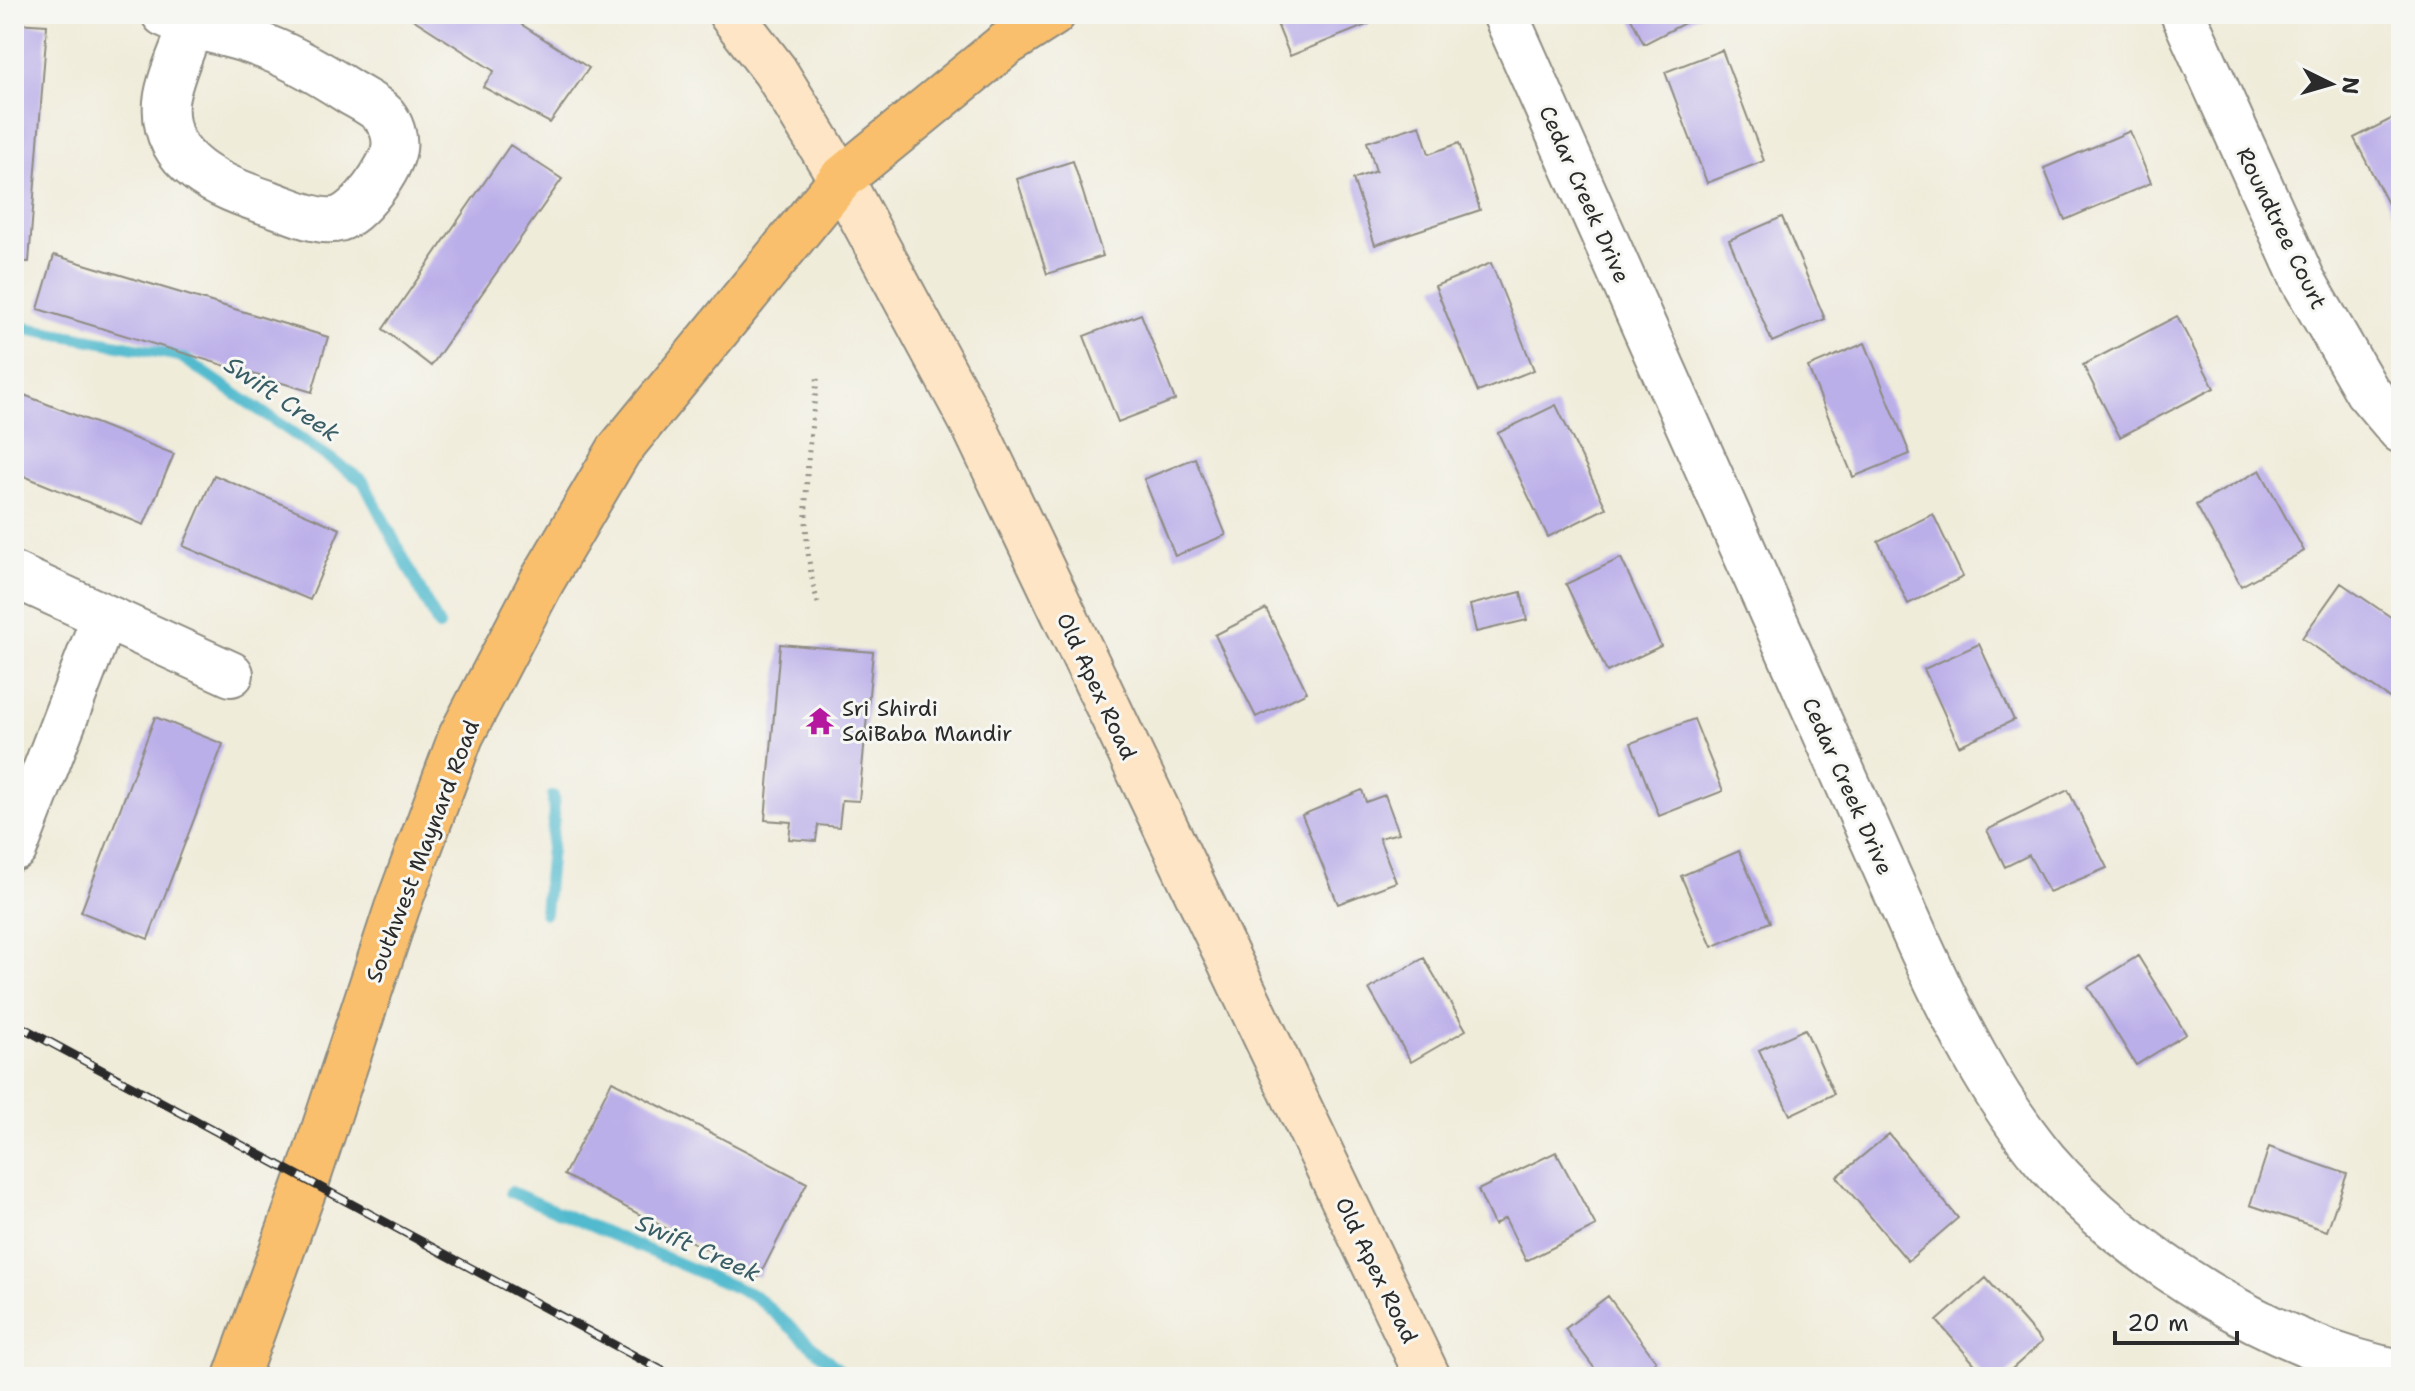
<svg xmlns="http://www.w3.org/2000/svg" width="2415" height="1391" font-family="'Shantell Sans',sans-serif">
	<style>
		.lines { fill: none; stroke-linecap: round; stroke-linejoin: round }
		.stream { stroke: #51bace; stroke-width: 12 }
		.building { fill: #bbafe9 }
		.minor-casing { stroke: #8e8c82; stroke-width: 48 }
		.secondary-casing { stroke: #8e8c82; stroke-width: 48 }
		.primary-casing { stroke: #8e8c82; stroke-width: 48 }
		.path { stroke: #8e8c82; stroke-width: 5; stroke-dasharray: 2 6; stroke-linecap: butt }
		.minor { stroke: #fff; stroke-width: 44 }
		.secondary { stroke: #fde5c5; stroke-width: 44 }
		.primary { stroke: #f9bf6d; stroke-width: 44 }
		.rail-casing { stroke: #2b2b2b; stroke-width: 9 }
		.rail { stroke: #f6f6f2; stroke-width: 6; stroke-dasharray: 18; stroke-linecap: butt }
		.labels { text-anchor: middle; stroke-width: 6; stroke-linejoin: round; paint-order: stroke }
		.street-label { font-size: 22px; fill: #2b2b2b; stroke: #f6f6f2 }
		.poi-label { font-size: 22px; fill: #2b2b2b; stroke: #f6f6f2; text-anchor: start }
		.water-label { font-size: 24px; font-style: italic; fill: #385d64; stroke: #f6f6f2 }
	</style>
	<rect width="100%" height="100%" fill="#f6f6f2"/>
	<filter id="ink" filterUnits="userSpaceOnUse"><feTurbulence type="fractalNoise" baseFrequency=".0125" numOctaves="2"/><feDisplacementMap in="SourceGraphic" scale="16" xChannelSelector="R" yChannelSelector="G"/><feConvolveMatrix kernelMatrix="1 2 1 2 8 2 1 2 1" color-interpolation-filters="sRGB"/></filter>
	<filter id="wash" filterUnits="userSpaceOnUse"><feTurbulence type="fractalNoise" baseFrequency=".006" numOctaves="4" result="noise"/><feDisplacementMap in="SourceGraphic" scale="32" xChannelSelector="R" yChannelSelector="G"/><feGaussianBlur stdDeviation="1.8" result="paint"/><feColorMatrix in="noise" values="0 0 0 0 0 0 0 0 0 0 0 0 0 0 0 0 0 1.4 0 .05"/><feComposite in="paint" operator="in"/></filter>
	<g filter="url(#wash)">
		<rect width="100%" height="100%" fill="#f0ecda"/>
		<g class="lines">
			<path class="stream" d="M14,326L180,356L363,481L439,626
				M545,913L554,815L553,796
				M511,1192L755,1296L847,1377"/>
		</g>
		<g id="blocks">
			<path class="building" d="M405,14H505L589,68L550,123L483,87L494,71Z
				M1273,14H1365L1369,24L1290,56Z
				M1629,14H1702L1644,44Z
				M1958,14H2013L2012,24L1958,19Z
				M14,23L47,25L29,262L14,261Z
				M1722,50L1764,161L1707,183L1665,72Z
				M2401,114V222L2398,223L2354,138Z
				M1420,125L1429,154L1459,143L1480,210L1375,245L1353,179L1376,171L1367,142Z
				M2130,131L2151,183L2065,220L2044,168Z
				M510,145L562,179L431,366L383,329Z
				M1073,161L1103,256L1047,274L1017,179Z
				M1782,217L1825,319L1772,342L1729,240Z
				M54,255L328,337L312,392L38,309Z
				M1491,263L1534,370L1478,392L1435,286Z
				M1141,314L1175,400L1118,422L1084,336Z
				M2177,316L2214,388L2120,437L2083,365Z
				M1865,343L1910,454L1853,477L1808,367Z
				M14,391L174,454L144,525L14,472Z
				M1556,405L1606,508L1548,537L1498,433Z
				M1195,458L1226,535L1175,556L1144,479Z
				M2260,470L2304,551L2241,586L2196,505Z
				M214,475L340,529L310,600L183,546Z
				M1933,514L1963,577L1908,604L1878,541Z
				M1621,558L1661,646L1607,672L1566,584Z
				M2341,583L2401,624V706L2302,638Z
				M1521,592L1527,620L1476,632L1470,605Z
				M1266,609L1307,692L1256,717L1215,635Z
				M780,644L873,652L859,801L842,800L839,827L818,825L816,841L789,839L791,822L765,820Z
				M1979,644L2014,720L1959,746L1924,669Z
				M155,717L223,744L148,939L81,912Z
				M1694,719L1723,791L1659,816L1631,743Z
				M1362,790L1366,802L1385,795L1399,833L1379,838L1396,882L1338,904L1302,815Z
				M2068,790L2107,868L2049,892L2029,855L2005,867L1987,830Z
				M1739,851L1770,922L1712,947L1681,876Z
				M2138,956L2186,1034L2136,1065L2088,987Z
				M1424,958L1466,1030L1411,1062L1369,989Z
				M1805,1029L1834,1094L1790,1115L1759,1050Z
				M612,1081L807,1183L759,1277L564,1175Z
				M1889,1134L1958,1218L1908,1261L1837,1177Z
				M2269,1147L2347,1174L2327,1231L2250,1205Z
				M1556,1152L1596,1226L1526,1261L1505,1218L1494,1225L1478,1190Z
				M1986,1278L2042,1342L2003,1377H1986L1937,1321Z
				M1608,1296L1656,1361L1634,1377H1601L1565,1329Z"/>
		</g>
	</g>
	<g filter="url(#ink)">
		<use href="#blocks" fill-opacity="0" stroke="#8e8c82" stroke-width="2"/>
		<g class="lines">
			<defs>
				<path id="minor" d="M164,14C200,31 235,34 268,48C296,59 323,75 348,91C359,98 375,105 384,115C391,124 396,137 394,149C390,170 360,212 339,219C318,225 289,209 269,203C220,187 161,164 166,102C169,77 183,50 191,26
					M1505,14L1919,944C1954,1020 1991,1095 2045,1160C2126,1255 2277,1350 2401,1372
					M2183,14L2303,280L2367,391L2401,431
					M14,575L231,674
					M15,848L104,617"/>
				<path id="secondary" d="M731,14L775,71L841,179L975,428L1428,1377"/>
				<path id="primary" d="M236,1377L307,1181L397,908L461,736L542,581L619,450L841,179L1006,44L1053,14"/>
			</defs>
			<use href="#minor" class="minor-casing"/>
			<use href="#secondary" class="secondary-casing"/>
			<use href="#primary" class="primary-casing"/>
			<path class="path" d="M818,603C796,529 809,448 818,373"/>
			<use href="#minor" class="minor"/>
			<use href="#secondary" class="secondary"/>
			<use href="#primary" class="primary"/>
			<defs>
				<path id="rail" d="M14,1023L674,1377"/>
			</defs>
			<use href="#rail" class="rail-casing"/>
			<use href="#rail" class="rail"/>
		</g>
	</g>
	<defs>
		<symbol id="temple-bare" viewBox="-9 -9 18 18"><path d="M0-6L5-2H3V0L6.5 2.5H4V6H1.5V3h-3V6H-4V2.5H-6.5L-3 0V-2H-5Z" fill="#b5179e" stroke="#f6f6f2" stroke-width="2.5" paint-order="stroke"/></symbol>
	</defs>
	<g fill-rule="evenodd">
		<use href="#temple-bare" x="800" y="701" width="40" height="40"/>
	</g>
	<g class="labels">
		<g class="street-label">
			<text transform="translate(1585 194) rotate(66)" y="8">Cedar Creek Drive</text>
			<text transform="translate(2282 228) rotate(64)" y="8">Roundtree Court</text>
			<text transform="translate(1097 686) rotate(65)" y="8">Old Apex Road</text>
			<text transform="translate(1848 786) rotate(66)" y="8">Cedar Creek Drive</text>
			<text transform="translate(422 851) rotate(-69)" y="8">Southwest Maynard Road</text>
			<text transform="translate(1377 1270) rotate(64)" y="8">Old Apex Road</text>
		</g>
		<g class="poi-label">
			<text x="842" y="716">Sri Shirdi<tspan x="842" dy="25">SaiBaba Mandir</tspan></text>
		</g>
		<g class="water-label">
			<text transform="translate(282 399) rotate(34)" y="8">Swift Creek</text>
			<text transform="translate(698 1248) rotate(24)" y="8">Swift Creek</text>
		</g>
	</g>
	<rect width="2415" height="1391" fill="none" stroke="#f6f6f2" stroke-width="48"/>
	<g transform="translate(2331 84) rotate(95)" stroke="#f6f6f2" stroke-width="6" paint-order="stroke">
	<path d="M0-6L14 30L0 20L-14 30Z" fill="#2b2b2b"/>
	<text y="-12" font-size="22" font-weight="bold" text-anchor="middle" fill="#2b2b2b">N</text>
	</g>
	<path d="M2115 1331v12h122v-12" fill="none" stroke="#2b2b2b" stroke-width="4"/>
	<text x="2127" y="1331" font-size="24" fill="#2b2b2b" stroke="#f6f6f2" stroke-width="6" paint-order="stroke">20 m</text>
</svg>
